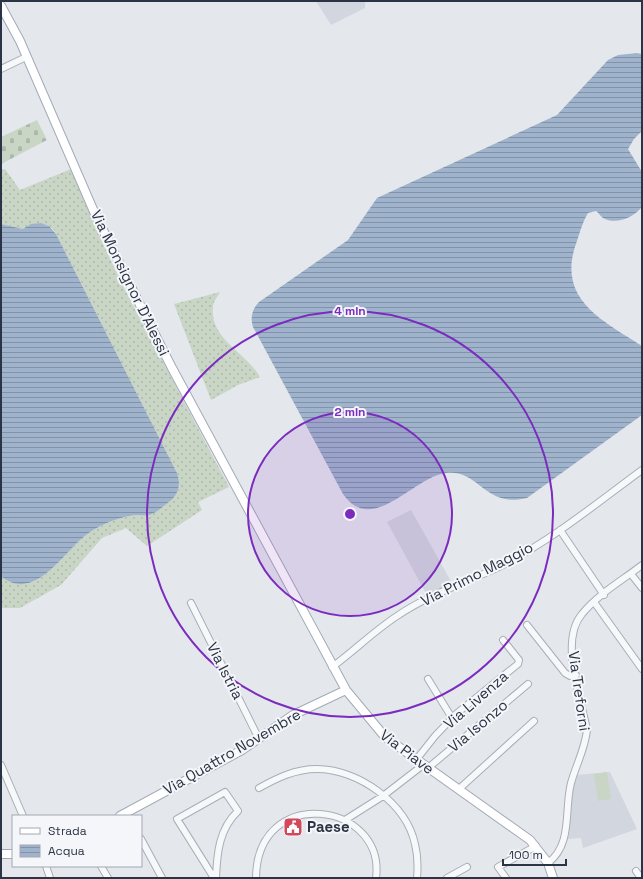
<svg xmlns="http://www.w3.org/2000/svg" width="643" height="879" font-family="'Space Grotesk',sans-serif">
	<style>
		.built { fill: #d2d6de }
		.grass { fill: url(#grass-dots) }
		.cemetery { fill: url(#cemetery-stones) }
		.pitch { fill: #c9d6c5 }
		.water { fill: url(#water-rules) }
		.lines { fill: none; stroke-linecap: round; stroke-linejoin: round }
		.minor-casing { stroke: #a9aeb7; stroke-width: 8 }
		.major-casing { stroke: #a3abb8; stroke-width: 10 }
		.minor { stroke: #f7f8fa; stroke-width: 6 }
		.major { stroke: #fff; stroke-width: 8 }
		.ring { fill: none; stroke: #7b2cbf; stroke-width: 2 }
		.labels { text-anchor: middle; stroke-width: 4; stroke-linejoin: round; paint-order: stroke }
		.street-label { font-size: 15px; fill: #2b3445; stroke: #f4f6f9 }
		.poi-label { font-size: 15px; font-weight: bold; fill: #2b3445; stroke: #f4f6f9; text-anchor: start }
		.centre { fill: #7b2cbf; stroke: #f4f6f9; stroke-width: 2 }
		.ring-label { font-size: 12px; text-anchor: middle; font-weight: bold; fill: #7b2cbf; stroke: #f4f6f9; stroke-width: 4; stroke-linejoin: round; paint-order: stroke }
	</style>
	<defs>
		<pattern id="grass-dots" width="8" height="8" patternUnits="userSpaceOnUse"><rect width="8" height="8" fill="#c9d6c5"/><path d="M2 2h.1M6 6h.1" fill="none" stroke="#adb8ab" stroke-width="1.8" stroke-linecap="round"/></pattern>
		<pattern id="cemetery-stones" width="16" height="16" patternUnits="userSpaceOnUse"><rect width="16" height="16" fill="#c9d6c5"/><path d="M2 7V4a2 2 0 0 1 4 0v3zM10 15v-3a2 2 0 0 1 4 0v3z" fill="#adb8ab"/></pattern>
		<pattern id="water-rules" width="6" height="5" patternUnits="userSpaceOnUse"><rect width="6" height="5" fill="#9fb4cc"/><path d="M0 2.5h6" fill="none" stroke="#8293a7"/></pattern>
	</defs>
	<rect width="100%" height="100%" fill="#e4e7ec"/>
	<path class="built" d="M316,1H365V8L331,25Z
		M411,510L453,585L428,597L387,522Z
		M610,772L637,829L583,848L581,838L568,839L572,794L576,775Z"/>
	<path class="grass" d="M5,169L20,190L71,169L97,231L124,288L229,487L198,502L202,510L147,546L126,528L102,538L61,585L20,608H1V576C8,582 21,586 30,583C55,575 71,542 95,529C107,522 121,517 135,515C140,515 146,516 150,515C157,513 167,503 172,498C180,492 180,482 177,473L54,230C43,220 35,223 23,229L1,224V170Z
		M220,292C218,296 213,302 213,306C209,339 246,352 260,377L238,385L211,400L174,304Z"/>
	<path class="cemetery" d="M37,120L47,140L1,164V137Z"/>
	<path class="pitch" d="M607,772L611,799L598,801L594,774Z"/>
	<path class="water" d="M637,53L642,54V131L634,139L628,149L642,172V207C633,218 616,225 603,218C600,216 599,213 596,211L588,213C583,221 580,232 577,241C555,299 602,320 642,346V415L527,498C482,509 479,465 441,474C411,481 371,535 343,494L253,327C250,318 252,309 259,302L348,240L377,198L557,115L608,60L618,55Z
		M41,223L49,226L56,234L177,473C181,483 179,494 170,501C165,505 156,513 150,515C146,516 140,515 135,515C121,517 107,522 95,529C71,542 55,575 29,583C19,586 9,583 1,576V224L23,229L31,224Z"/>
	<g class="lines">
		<defs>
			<path id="minor" d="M1,69L26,57
				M560,530L604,595
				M631,574L642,588
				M594,602L642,669
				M191,603L259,739
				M527,625L565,673L570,676L576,675
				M332,667C354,651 374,631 397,616C429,594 466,583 501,566C552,540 597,503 642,470
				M428,679L452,718
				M416,760L435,736L456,714L518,664L519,660L503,640
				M1,765L23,816
				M428,768L528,684
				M259,788C277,778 295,769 317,769C358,769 406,803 415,844C418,856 418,867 417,878
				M459,789L534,721
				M345,820L383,796L423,765
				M141,839L162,878
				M548,863C573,844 564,810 571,783C576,765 585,749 587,730C581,698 559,641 582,614C598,594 623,580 642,565
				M46,866L50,878
				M101,866L108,878
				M636,871L641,878
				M214,878L177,819L225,792L238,811C219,829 217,853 216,878
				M256,878C257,783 386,802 376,878
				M447,878L467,867
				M506,878L498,867L536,846"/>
			<path id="major" d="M1,6L20,41L95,214L134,293L172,368L346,690L385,737L530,840L548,863L553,878
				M120,816L242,750L293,715L346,690
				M1,854H13"/>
		</defs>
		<use href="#minor" class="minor-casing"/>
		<use href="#major" class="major-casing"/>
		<use href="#minor" class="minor"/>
		<use href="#major" class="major"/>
	</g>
	<circle cx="350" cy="514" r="102" fill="#7b2cbf" fill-opacity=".12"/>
	<g class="ring">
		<circle cx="350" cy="514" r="102"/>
		<circle cx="350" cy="514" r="203"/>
	</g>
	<defs>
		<symbol id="civic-square" viewBox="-11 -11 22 22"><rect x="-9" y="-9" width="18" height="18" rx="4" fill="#d1495b" stroke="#f4f6f9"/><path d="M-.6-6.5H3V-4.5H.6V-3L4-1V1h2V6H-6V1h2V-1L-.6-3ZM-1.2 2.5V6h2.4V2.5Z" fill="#fff"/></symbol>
	</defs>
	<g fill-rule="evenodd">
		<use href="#civic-square" x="282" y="816" width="22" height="22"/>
	</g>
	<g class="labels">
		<g class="street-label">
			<text transform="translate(130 283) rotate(64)" y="5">Via Monsignor D'Alessi</text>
			<text transform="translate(477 574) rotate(-27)" y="5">Via Primo Maggio</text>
			<text transform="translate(225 671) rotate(63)" y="5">Via Istria</text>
			<text transform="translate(579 691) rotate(82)" y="5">Via Treforni</text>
			<text transform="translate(476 700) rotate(-41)" y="5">Via Livenza</text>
			<text transform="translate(478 726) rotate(-40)" y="5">Via Isonzo</text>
			<text transform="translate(232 752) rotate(-30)" y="5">Via Quattro Novembre</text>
			<text transform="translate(407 752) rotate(37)" y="5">Via Piave</text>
		</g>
		<g class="poi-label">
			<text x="307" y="832">Paese</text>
		</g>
	</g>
	<circle cx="350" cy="514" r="6" class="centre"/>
	<g class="ring-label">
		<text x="350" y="315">4 min</text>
		<text x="350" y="416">2 min</text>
	</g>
	<rect width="643" height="879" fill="none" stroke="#2b3445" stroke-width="4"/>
	<rect x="12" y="815" width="130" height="52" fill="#f4f6f9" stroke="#a4a8b1"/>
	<rect x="20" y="828" width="20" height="6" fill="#ffffff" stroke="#a4a8b1"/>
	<text x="48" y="835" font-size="12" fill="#2b3445">Strada</text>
	<rect x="20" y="845" width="20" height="12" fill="url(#water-rules)" stroke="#a4a8b1"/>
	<text x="48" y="855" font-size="12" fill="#2b3445">Acqua</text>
	<path d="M503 859v6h63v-6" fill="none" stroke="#2b3445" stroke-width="2"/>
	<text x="509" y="859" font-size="12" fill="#2b3445" stroke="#f4f6f9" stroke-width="3" paint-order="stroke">100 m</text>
</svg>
